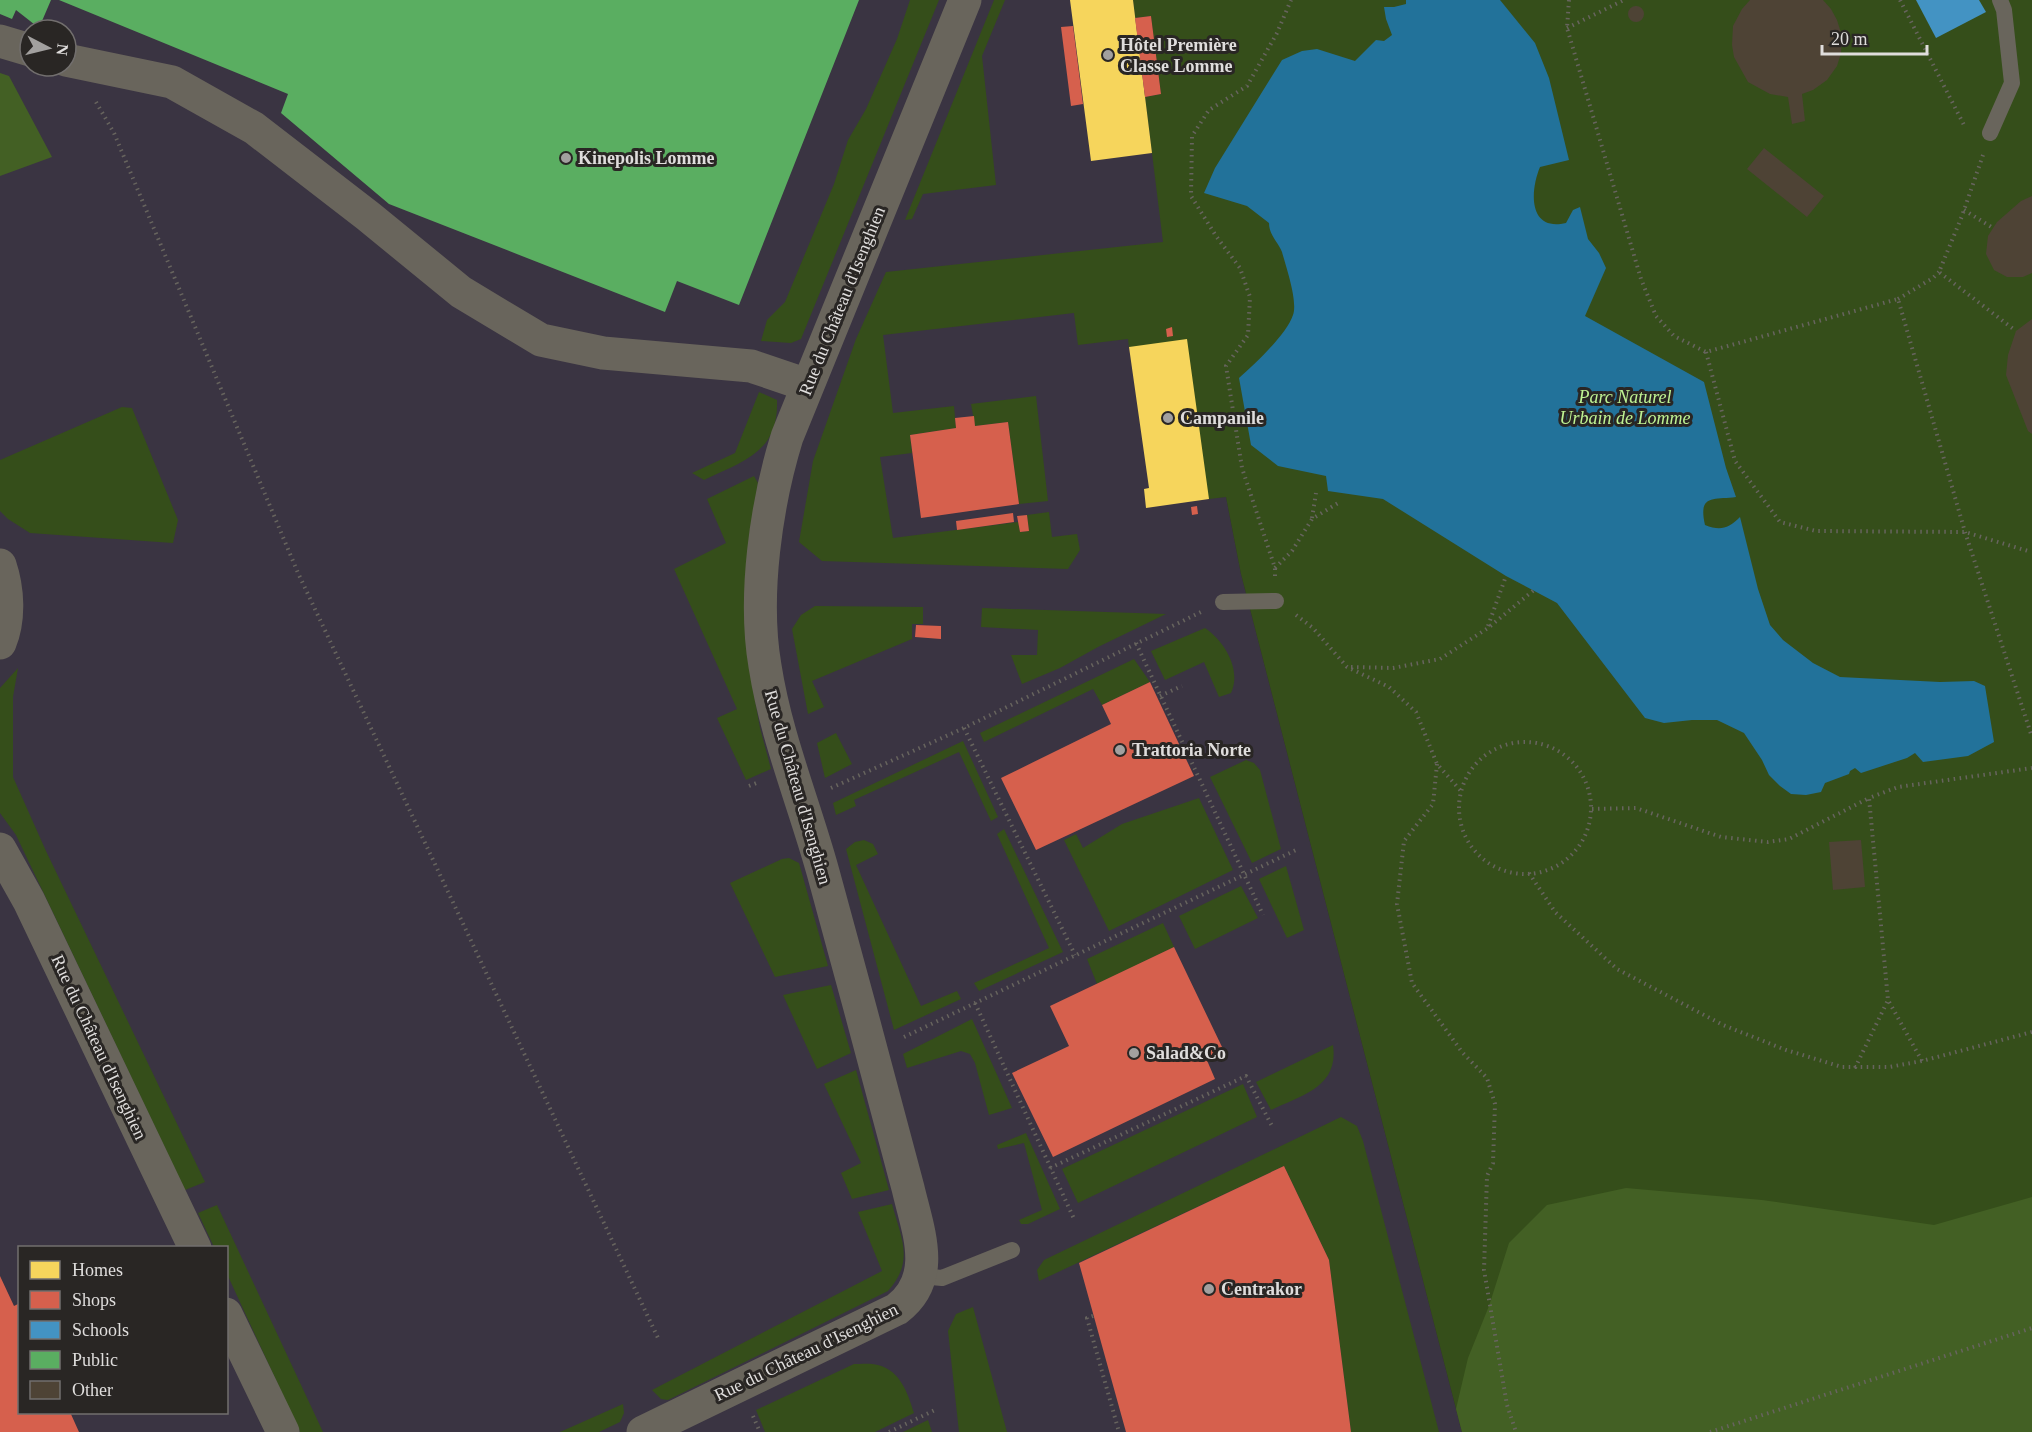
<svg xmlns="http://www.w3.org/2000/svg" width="2032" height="1432" font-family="Georgia,serif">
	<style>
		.commercial { fill: #3a3442; fill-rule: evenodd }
		.green { fill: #354e1a }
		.forest { fill: #436024 }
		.water { fill: #22729a }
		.homes { fill: #f6d55c }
		.shops { fill: #d6604d }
		.schools { fill: #4393c3 }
		.public { fill: #5aae61 }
		.building { fill: #4e4335 }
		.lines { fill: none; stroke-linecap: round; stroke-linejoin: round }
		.path { stroke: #67645e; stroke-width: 4; stroke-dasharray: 1.5 4.5; stroke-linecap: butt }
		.lane { stroke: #69655c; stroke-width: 16 }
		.street { stroke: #69655c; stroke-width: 33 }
		.poi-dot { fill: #a2a09f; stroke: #292624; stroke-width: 2 }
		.labels { text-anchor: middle; stroke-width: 6; stroke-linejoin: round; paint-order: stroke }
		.poi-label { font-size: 18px; font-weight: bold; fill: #dfdddc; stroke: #292624; text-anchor: start }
		.street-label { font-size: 18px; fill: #dfdddc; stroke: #292624 }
		.park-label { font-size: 18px; font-style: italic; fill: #bff393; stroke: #292624 }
	</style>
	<rect width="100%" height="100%" fill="#31302f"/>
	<path class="commercial" d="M0,0H1149L1209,498L1226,497L1241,574L1462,1432H0ZM30,30H66V66H30ZM20,1248H226V1412H20Z"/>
	<path class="green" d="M910,0H939L801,339L791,343L761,341L767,320L785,302L834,184L848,140L866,109L897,39Z
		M994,0H1005L982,56L996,185L923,194L912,219L905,220Z
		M1133,0H2032V1432H1462L1241,574L1226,497L1209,499L1129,347L1128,339L1078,345L1074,313L883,335L893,413L954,406L956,428L910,435L912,453L880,457L893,538L1018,522L1020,532L1029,531L1027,515L1049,512L1052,537L1077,534L1080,550L1068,569L822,561L799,542L813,461L856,339L886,272L1163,242L1145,97L1161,94L1151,16L1135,18Z
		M759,392L777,400C779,452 744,461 704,480L692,473L735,453Z
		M1036,396L1048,501L1019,504L1008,422L975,426L971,404Z
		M122,407L132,408L178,520L173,543L30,533L8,519L0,511V460Z
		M754,476L758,483L750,531L752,684L760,728L771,769L746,780L717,718L737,709L674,569L726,543L707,499Z
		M815,606L923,607V624H912V639L812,681L824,707L808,714L792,629L801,615Z
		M982,608L1166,614L1098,647L1060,668L1022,684L1011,655H1037L1038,630L981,627Z
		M1205,628C1224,641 1242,669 1231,693L1219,697L1204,662L1165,680L1151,651Z
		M1134,659L1150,682L1102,705L1093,689L984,742L980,733Z
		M18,668L13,697V777L46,851L205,1182L185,1190L16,835L0,813V688Z
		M836,733L852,764L825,778L817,743Z
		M963,741L998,817L991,821L959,752L854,800L856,806L836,815L833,803Z
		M1246,760L1254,763L1260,770L1281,849L1252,863L1210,777Z
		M1199,798L1233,870L1109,931L1064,840L1076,834L1083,848L1122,824Z
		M1004,829L1063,952L979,991L974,983L1049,948L997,834Z
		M864,840L873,844L878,854L856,865L921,1006L957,991L961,999L894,1030L846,849L855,842Z
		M789,858L799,863L828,966L775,977L730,883L782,859Z
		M1286,866L1304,930L1287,938L1259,879Z
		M1241,886L1258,918L1195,949L1179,916Z
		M1163,923L1174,947L1097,984L1087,959Z
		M831,985L851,1053L817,1069L783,995Z
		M972,1019L1012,1108L989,1115L975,1063L970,1054L961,1051L907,1068L903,1054Z
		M1333,1045C1339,1087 1302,1095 1271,1110L1256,1082Z
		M856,1070L889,1190L852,1199L841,1173L861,1163L824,1084Z
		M1243,1084L1257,1117L1078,1203L1062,1169Z
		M1341,1117L1357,1126L1363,1141L1439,1432H1351L1329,1260L1284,1166L1039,1281L1037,1270L1044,1260Z
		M1026,1133L1060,1209L1028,1224H1021L1019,1220L1042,1210L1024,1143L998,1149L997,1145Z
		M892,1204C901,1238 915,1261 888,1291L668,1400L661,1399L652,1390L882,1271L858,1212Z
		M217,1205L323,1432H300L227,1274L226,1248L214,1247L198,1213Z
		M973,1307L1007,1432H959L948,1331L956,1314Z
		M854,1364C861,1364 871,1363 878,1365C901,1371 908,1394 914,1413L875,1432H765L756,1410Z
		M623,1404L624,1413L620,1422L599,1432H560Z
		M928,1420L932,1432H903Z"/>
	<path class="forest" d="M0,73L9,76L52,157L0,176Z
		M1626,1188L1762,1200L1934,1225L2032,1197V1432H1462L1456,1409L1468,1358L1489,1306L1509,1243L1547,1205Z"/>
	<path class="water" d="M1406,0H1500L1535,43L1549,78L1569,160L1540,167C1530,191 1528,232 1566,223L1573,210L1580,207L1588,239L1599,253L1606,268L1585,316L1704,382L1726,468L1736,497C1713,500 1698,494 1705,525C1720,531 1728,529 1740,517L1758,589L1770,625L1783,640L1813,663L1840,677L1940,682L1974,681L1985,686L1994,742L1968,756L1923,762L1915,753L1907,758L1861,773L1855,768L1850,771L1849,774L1825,783L1821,792L1806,795L1791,794L1780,786L1769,775L1762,760L1744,733L1717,720H1692L1664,723L1645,718L1557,603L1506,576L1383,499L1328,491L1326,476L1278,466L1251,445L1239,378C1254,365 1287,334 1293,315C1298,301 1286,267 1282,252C1278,242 1269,235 1269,223L1247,206L1204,193L1215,168L1282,60L1302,51L1317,49L1355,61L1376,40L1384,41L1392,35L1386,19L1384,7H1394L1406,4Z"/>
	<path class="homes" d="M1070,0H1133L1152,153L1091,161Z
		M1187,339L1209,499L1146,508L1144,489L1149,488L1129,347Z"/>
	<path class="shops" d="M1151,16L1161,94L1145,97L1135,18Z
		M1073,26L1083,104L1071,106L1061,27Z
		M1172,327L1173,336L1167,337L1166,329Z
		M974,416L975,426L1008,422L1019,504L921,518L910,435L956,428L955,418Z
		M1197,506L1198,514L1192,515L1191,507Z
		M1013,513L1014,522L957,530L956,521Z
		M1027,515L1029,531L1020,532L1017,516Z
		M916,625L941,626V639L915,637Z
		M1150,682L1194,776L1036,850L1001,778L1111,724L1102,705Z
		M1174,947L1223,1049L1206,1058L1215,1079L1053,1157L1012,1073L1069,1046L1050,1006Z
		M1284,1166L1329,1260L1351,1432H1126L1079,1263Z
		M0,1276L14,1306L18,1304L20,1306V1412H70L79,1432H0Z"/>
	<path class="schools" d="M1916,0H1979L1986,12L1936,38Z"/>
	<path class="public" d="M0,0H51L39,28L16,10L12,19L0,14Z
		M59,0H859L739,305L677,281L665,312L389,204L281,113L288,94Z"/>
	<path class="building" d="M1750,0H1823L1831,9L1837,20L1842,36L1841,53L1837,66L1827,80L1813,90L1802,94L1805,121L1792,124L1788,97L1770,94L1748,82L1734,57L1732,45L1733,26L1742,9Z
		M1628 14a8 8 0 1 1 16 0a8 8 0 1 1-16 0Z
		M1764,148L1824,196L1807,217L1747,169Z
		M2032,196V273L2023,277H2007L1994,270L1986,254L1988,236L1997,222L2021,201Z
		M2032,319V434L2028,431L2006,375L2008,355L2016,331Z
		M1861,840L1865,887L1833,890L1829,842Z"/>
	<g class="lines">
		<path class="path" d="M1569,0L1567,28L1641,279L1656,316L1674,336L1706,352L1898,299L1965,532L2032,737
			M1900,0L1965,127
			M1567,28L1624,0
			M96,102L114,133L298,573L658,1338
			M1983,155L1962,216L1939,272L2016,331
			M1964,210L1993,228
			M1898,299L1933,278L1939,272
			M1706,352L1735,461L1780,522L1816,531L1965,532L2028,551
			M1312,518L1316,493
			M1275,568L1292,551L1312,519L1338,503
			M1275,576V568L1242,468L1226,366L1248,335L1250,297L1240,268L1216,236L1191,196L1192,136L1209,110L1247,86L1277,33L1291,0
			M1296,615L1313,628L1347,667L1389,687L1416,712L1437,764L1461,791
			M1488,626L1506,576
			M1136,643L1263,915
			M1351,667L1393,668L1440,659L1488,628L1534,590
			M1160,696L1182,686
			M964,728L1075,955
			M1459 808a66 66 0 1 1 132 0a66 66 0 1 1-132 0Z
			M1437,764L1433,804L1404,841L1397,904L1412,983L1462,1052L1487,1078L1495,1104L1493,1163L1487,1176L1484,1270L1507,1405L1516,1432
			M749,786L759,782
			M831,788L964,728L1201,612
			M1592,809L1636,808L1721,837L1768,842L1789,839L1869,798
			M1529,873L1555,912L1617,969L1723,1025L1786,1050L1842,1067H1889L1922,1061L2032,1032
			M975,1003L1075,1221
			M904,1037L1296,850
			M1922,1061L1888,1000L1869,798L1898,787L2032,768
			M1855,1068L1888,1000
			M1050,1168L1246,1076L1273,1128
			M1093,1316L1087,1318L1119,1432
			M753,1416L760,1432
			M889,1432L935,1410
			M1710,1432L2032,1328"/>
		<path class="lane" d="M1990,133L2012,83L2004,10L2000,0
			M1223,602L1276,601
			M921,1276L942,1278L1012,1250"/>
		<path class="street" d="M0,41L30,50
			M66,60L172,82L254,128L368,216L461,292L541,340L603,353L751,366L807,385
			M0,565C8,589 10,619 0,643
			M0,849L29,901L195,1248
			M226,1314L283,1432
			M643,1432L897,1309C938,1278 918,1231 908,1188C880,1083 852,977 823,872C804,803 776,737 765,666C753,596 766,505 787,437L965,0"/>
	</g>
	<g class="poi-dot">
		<circle cx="1108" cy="55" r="6"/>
		<circle cx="566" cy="158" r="6"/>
		<circle cx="1168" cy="418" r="6"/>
		<circle cx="1120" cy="750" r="6"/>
		<circle cx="1134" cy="1053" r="6"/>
		<circle cx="1209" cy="1289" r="6"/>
	</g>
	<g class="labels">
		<g class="poi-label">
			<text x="1120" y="51">Hôtel Première<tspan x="1120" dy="21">Classe Lomme</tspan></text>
			<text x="578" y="164">Kinepolis Lomme</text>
			<text x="1180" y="424">Campanile</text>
			<text x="1132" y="756">Trattoria Norte</text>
			<text x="1146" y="1059">Salad&amp;Co</text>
			<text x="1221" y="1295">Centrakor</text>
		</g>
		<g class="street-label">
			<text transform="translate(842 301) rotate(-68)" y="6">Rue du Château d'Isenghien</text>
			<text transform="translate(798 787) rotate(74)" y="6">Rue du Château d'Isenghien</text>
			<text transform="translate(99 1047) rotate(65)" y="6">Rue du Château d'Isenghien</text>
			<text transform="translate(806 1352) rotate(-26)" y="6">Rue du Château d'Isenghien</text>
		</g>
		<g class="park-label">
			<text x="1625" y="403">Parc Naturel<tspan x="1625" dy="21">Urbain de Lomme</tspan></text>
		</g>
	</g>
	<rect x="18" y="1246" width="210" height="168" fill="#292624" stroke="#726f6e" stroke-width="1.5"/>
	<rect x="30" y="1261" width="30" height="18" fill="#f6d55c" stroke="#726f6e" stroke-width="1.5"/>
	<text x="72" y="1276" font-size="18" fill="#dfdddc">Homes</text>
	<rect x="30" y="1291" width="30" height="18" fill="#d6604d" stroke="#726f6e" stroke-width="1.5"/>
	<text x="72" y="1306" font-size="18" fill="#dfdddc">Shops</text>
	<rect x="30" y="1321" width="30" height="18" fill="#4393c3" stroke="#726f6e" stroke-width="1.5"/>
	<text x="72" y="1336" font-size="18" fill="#dfdddc">Schools</text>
	<rect x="30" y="1351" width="30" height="18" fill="#5aae61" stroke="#726f6e" stroke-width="1.5"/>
	<text x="72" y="1366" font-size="18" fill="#dfdddc">Public</text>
	<rect x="30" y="1381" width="30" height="18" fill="#4e4335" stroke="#726f6e" stroke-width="1.5"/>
	<text x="72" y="1396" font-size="18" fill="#dfdddc">Other</text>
	<g transform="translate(48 48) rotate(97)"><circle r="28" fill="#292624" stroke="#726f6e" stroke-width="1.5"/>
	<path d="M0-4.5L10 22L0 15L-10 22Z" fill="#a2a09f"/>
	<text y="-9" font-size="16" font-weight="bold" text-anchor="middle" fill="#dfdddc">N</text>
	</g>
	<path d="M1822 45v9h105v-9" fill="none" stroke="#dfdddc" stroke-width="3"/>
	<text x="1831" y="45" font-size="18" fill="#dfdddc" stroke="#292624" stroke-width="4.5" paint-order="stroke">20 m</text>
</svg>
